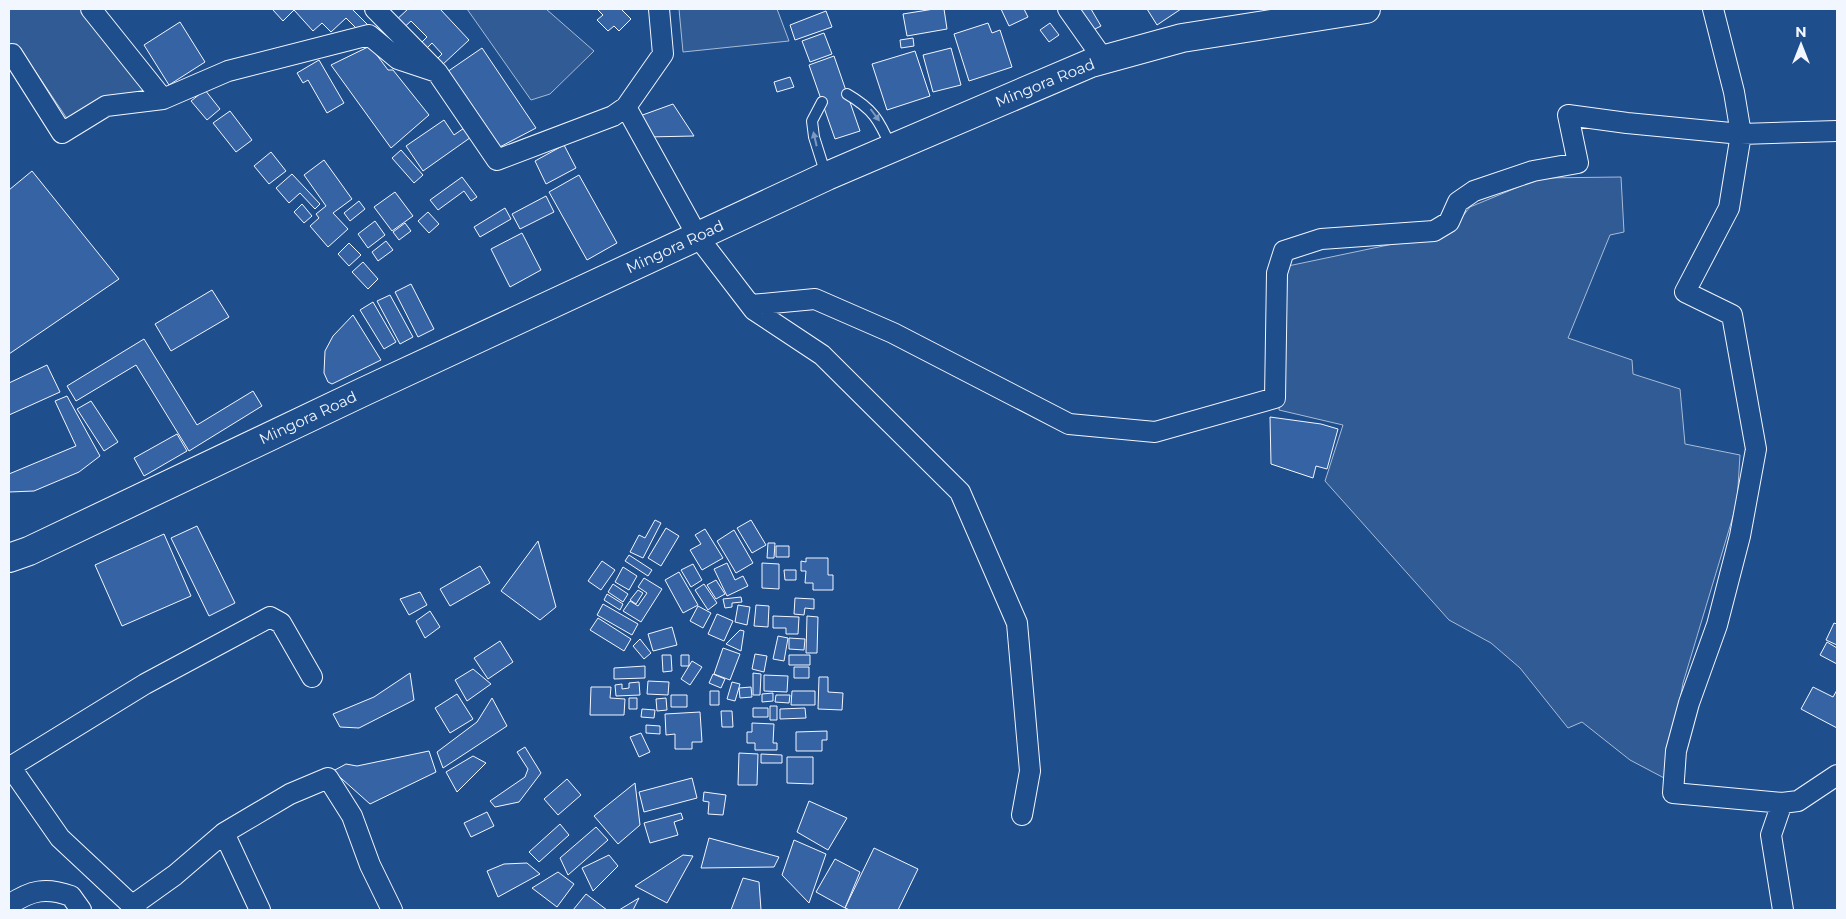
<svg xmlns="http://www.w3.org/2000/svg" width="1846" height="919" font-family="Montserrat,sans-serif">
	<style>
		.built { fill: #305b95; stroke: #a8bbd7 }
		.building { fill: #3563a3; stroke: #f2f6ff }
		.lines { fill: none; stroke-linecap: round; stroke-linejoin: round }
		.service-casing { stroke: #f2f6ff; stroke-width: 12 }
		.minor-casing { stroke: #f2f6ff; stroke-width: 22 }
		.primary-casing { stroke: #f2f6ff; stroke-width: 30 }
		.service { stroke: #1f4e8c; stroke-width: 10 }
		.minor { stroke: #1f4e8c; stroke-width: 20 }
		.primary { stroke: #1f4e8c; stroke-width: 28 }
		.oneway { fill: #7e9ac0 }
		.labels { text-anchor: middle; stroke-width: 4; stroke-linejoin: round; paint-order: stroke }
		.street-label { font-size: 15px; fill: #f2f6ff; stroke: #1f4e8c }
	</style>
	<rect width="100%" height="100%" fill="#1f4e8c"/>
	<path class="built" d="M9,9H84L151,92L68,120L17,44H9Z
		M467,9H546L594,51L550,94L531,100Z
		M679,9H777L789,41L683,52Z
		M1621,177L1624,232L1610,235L1568,338L1632,360L1633,374L1680,389L1685,444L1740,455L1737,503L1683,683L1666,779L1630,760L1582,722L1568,728L1520,668L1491,643L1449,620L1325,481L1343,425L1279,410L1288,266L1450,232L1470,207L1540,178Z"/>
	<path class="building" d="M275,9H352L371,28L363,35L346,18L331,32L322,23L313,31L294,10L283,21L273,10Z
		M408,9H440L469,40L441,66L436,60L442,54L432,43L423,52L417,47L427,37L411,21L401,30L394,22Z
		M597,9H621L631,19L619,31L614,26L608,31L597,20L603,15Z
		M934,9H944L947,29L907,36L903,14Z
		M1001,9H1024L1028,17L1009,26Z
		M1076,9H1091L1101,26L1089,32Z
		M1147,9H1181L1157,25Z
		M826,11L832,27L795,40L790,25Z
		M180,22L205,62L169,85L144,45Z
		M988,23L992,33L1000,30L1012,67L969,81L954,34Z
		M1050,23L1059,35L1049,42L1040,30Z
		M824,33L832,54L810,62L802,41Z
		M913,38L914,46L901,48L900,40Z
		M370,46L388,70H393L429,115L391,148L331,65Z
		M482,48L536,128L496,149L444,74Z
		M951,48L961,85L933,92L923,55Z
		M915,51L930,96L887,110L872,64Z
		M834,56L860,131L835,139L809,65Z
		M319,60L344,103L327,113L308,80L303,83L297,73Z
		M790,77L794,87L777,92L774,82Z
		M205,90L220,109L207,120L191,101Z
		M673,104L694,136L647,137L637,117Z
		M230,111L252,140L236,152L213,123Z
		M444,120L454,135L467,126L474,135L423,171L406,146Z
		M564,145L576,168L546,184L535,161Z
		M401,150L423,175L414,183L392,158Z
		M271,152L286,171L269,184L254,166Z
		M324,160L352,199L333,213L348,229L328,247L310,226L319,218L316,214L326,206L304,175Z
		M32,171L119,279L9,354V190Z
		M292,174L320,204L315,209L300,193L289,203L276,188Z
		M579,175L617,243L587,260L549,192Z
		M462,177L477,197L471,201L464,191L438,210L430,200Z
		M395,192L413,216L392,231L374,207Z
		M546,196L554,212L520,229L512,214Z
		M359,201L365,209L350,221L344,213Z
		M302,204L312,216L304,223L294,212Z
		M505,208L511,219L480,237L474,227Z
		M428,212L439,224L429,233L418,221Z
		M375,221L385,235L368,248L358,234Z
		M405,223L411,231L399,240L393,232Z
		M522,233L541,270L510,287L491,249Z
		M386,241L393,250L378,261L372,252Z
		M349,243L361,255L349,266L338,254Z
		M363,262L378,279L368,289L352,272Z
		M411,284L434,329L418,337L395,292Z
		M212,290L229,317L171,351L155,324Z
		M390,295L413,337L400,344L377,301Z
		M373,302L396,342L384,349L360,310Z
		M353,315L381,360L332,384L328,382L324,373L325,351L333,336Z
		M144,339L197,425L253,391L262,406L189,451L136,365L76,401L67,386Z
		M47,365L60,392L9,415V383Z
		M67,396L100,456L79,472L34,491L9,492V474L76,446L55,401Z
		M91,401L118,442L104,451L77,409Z
		M1270,417L1321,424L1338,429L1327,469L1316,466L1313,478L1271,464Z
		M177,434L187,451L144,476L134,458Z
		M655,520L661,523L643,558L630,552L639,535L645,538Z
		M751,520L766,545L752,553L737,528Z
		M197,526L235,603L209,616L171,538Z
		M666,528L679,536L661,566L648,558Z
		M705,529L723,558L702,570L690,550L701,544L695,535Z
		M734,530L753,563L736,573L717,541Z
		M164,534L191,596L122,626L95,565Z
		M538,541L556,607L540,620L501,591Z
		M768,543H775L774,558H767Z
		M776,546H789V557H776Z
		M629,555L652,570L648,576L625,561Z
		M806,558H828V575H833V590H813V583H805L806,571H801V561L806,562Z
		M602,561L615,570L601,590L588,581Z
		M727,563L735,580L743,576L748,586L727,596L714,569Z
		M762,563L779,564V589L762,588Z
		M693,564L702,580L691,587L681,570Z
		M480,566L490,583L450,606L440,589Z
		M623,567L637,576L629,590L615,582Z
		M784,570H796V580H785Z
		M679,572L698,605L683,613L665,580Z
		M644,578L662,589L641,622L623,611L630,601L638,606L647,593L638,587Z
		M716,580L725,594L716,599L707,585Z
		M613,584L628,594L623,602L608,592Z
		M704,584L717,603L708,610L695,590Z
		M638,590L643,593L636,604L630,600Z
		M420,592L427,605L409,615L400,599Z
		M607,594L623,604L620,610L604,600Z
		M741,597L742,602L732,603V607L725,608L723,599Z
		M795,598L814,599V609L805,608L804,615L794,614Z
		M603,604L638,624L632,635L597,615Z
		M738,605L750,607L747,625L735,622Z
		M756,605L769,606L768,627L754,626Z
		M698,606L711,613L703,628L690,621Z
		M430,611L440,627L425,638L416,621Z
		M717,614L733,621L724,641L708,634Z
		M773,616L799,617L798,634H786V628H773Z
		M807,616L818,617L817,653H806Z
		M598,618L631,639L624,651L590,630Z
		M1834,623L1837,624V645L1826,640Z
		M672,627L677,645L653,651L648,634Z
		M740,630L744,631L741,651L726,644Z
		M778,636L788,638L784,661L773,659Z
		M789,638L805,639L804,650L789,649Z
		M640,639L651,653L644,659L633,646Z
		M500,641L513,662L488,679L474,658Z
		M1827,642L1837,648V664L1820,655Z
		M723,648L740,654L730,680L714,674Z
		M755,654L767,656L764,672L752,669Z
		M662,655H671L672,671L663,672Z
		M681,655H689V666H681Z
		M789,655H810V665H789Z
		M692,661L702,667L690,685L681,679Z
		M645,666V678L614,679V668Z
		M794,667H809V678H794Z
		M473,669L491,684L467,701L455,680Z
		M410,673L414,700L359,728L340,727L333,714L374,697Z
		M753,673L761,674L760,695H753Z
		M713,674L725,679L721,688L709,683Z
		M764,675L788,676L787,692L764,691Z
		M819,677H828V692L843,693L842,710L818,709Z
		M648,681L669,682L668,695L647,694Z
		M639,682L640,695L616,696L615,685L622,684V689L629,688V683Z
		M732,682L740,684L735,701L727,699Z
		M591,687H611L610,698L625,699L624,715H590Z
		M751,687L752,697L740,698L739,688Z
		M1813,687L1833,697L1837,690V728L1801,709Z
		M710,691H719V705H710Z
		M792,691H815V705H791Z
		M773,693V701L762,702V694Z
		M457,694L473,719L450,733L435,708Z
		M671,695H687V707H671Z
		M776,695H790L789,703L775,702Z
		M492,698L507,726L443,768L437,752L477,722Z
		M629,698H637V709H629Z
		M666,698L667,710L657,711L656,699Z
		M770,706H777V720H770Z
		M753,708H768V717H753Z
		M805,708L806,718L780,719V709Z
		M642,709L655,710L654,718L641,717Z
		M721,711H732L733,727H722Z
		M700,712L702,742H692V749H675V734L666,735L665,714Z
		M752,723L774,724L773,743H777V750H755V743H747V732H752Z
		M646,725L660,726V734L646,733Z
		M827,731V740H822V751H796V732Z
		M641,733L650,752L639,757L630,737Z
		M525,747L541,773L519,802L495,807L490,801L525,777L528,769L517,752Z
		M429,751L436,772L370,804L333,771L346,764L357,766Z
		M739,753L758,754L757,785H738Z
		M761,754L782,755V763H761Z
		M473,756L486,763L457,792L446,772Z
		M787,757H813V784L787,783Z
		M692,778L697,798L644,812L639,792Z
		M567,779L581,795L558,815L544,799Z
		M635,783L640,825L618,844L594,816Z
		M704,792L726,795L723,815L708,814L709,802L703,801Z
		M809,801L847,818L828,850L797,832Z
		M487,812L494,826L471,837L464,823Z
		M681,813L683,819L674,822L678,835L650,843L644,823Z
		M560,824L569,835L539,862L529,852Z
		M596,827L608,840L568,875L560,858Z
		M709,838L779,857L774,867L701,868Z
		M794,840L826,854L809,903L782,875Z
		M874,848L918,869L898,910H850L845,908Z
		M609,855L618,866L593,891L582,868Z
		M683,855L693,856L667,903L635,886Z
		M835,859L860,872L845,908L816,892Z
		M527,863L540,874L498,897L487,871L504,864Z
		M558,872L574,884L557,907L532,888Z
		M743,878L759,882L761,910H731Z
		M586,894L607,910H573Z
		M639,898L633,910H619Z"/>
	<g class="lines">
		<defs>
			<path id="service" d="M847,94C873,109 879,120 891,147
				M822,102L812,121L814,137L826,175"/>
			<path id="minor" d="M91,9L163,99L228,71L369,35L398,59L437,72L497,160L613,116L626,107L698,237L754,310L822,355L960,492L1017,623L1030,771L1022,815
				M375,9L435,70
				M1068,9L1104,60
				M1713,9L1734,92L1741,134L1729,208L1685,292L1732,315L1756,449L1740,536L1717,625L1689,703L1676,751L1673,793L1782,803
				M9,55L12,54L62,133L106,106L163,99
				M626,107L663,54L659,9
				M751,305L815,299L893,333L1069,424L1155,432L1275,398L1277,273L1284,251L1321,239L1434,231L1449,222L1458,202L1474,191L1533,171L1578,163L1568,115L1627,123L1741,134L1837,131
				M9,765L60,838L137,910
				M10,767L145,684L270,617L281,623L312,677
				M224,833L290,794L328,778L352,816L370,865L392,910
				M9,905C31,890 46,887 71,896L81,910
				M133,905L175,875L224,833L260,910
				M1783,910L1771,835L1782,803L1798,801L1837,775"/>
			<path id="primary" d="M9,558L29,551L363,392L827,176L1091,63L1182,38L1366,9"/>
		</defs>
		<use href="#service" class="service-casing"/>
		<use href="#minor" class="minor-casing"/>
		<use href="#primary" class="primary-casing"/>
		<use href="#service" class="service"/>
		<use href="#minor" class="minor"/>
		<use href="#primary" class="primary"/>
	</g>
	<defs><path id="oneway-solid" d="M-6-.8H1V-3.2L6.5 0L1 3.2V.8H-6Z" transform="scale(1.25)"/></defs>
	<g class="oneway">
		<use href="#oneway-solid" transform="translate(875 115) rotate(53)"/>
		<use href="#oneway-solid" transform="translate(815 139) rotate(-103)"/>
	</g>
	<g class="labels">
		<g class="street-label">
			<text transform="translate(1045 83) rotate(-22)" y="5">Mingora Road</text>
			<text transform="translate(675 247) rotate(-25)" y="5">Mingora Road</text>
			<text transform="translate(308 418) rotate(-25)" y="5">Mingora Road</text>
		</g>
	</g>
	<rect width="1846" height="919" fill="none" stroke="#f2f6ff" stroke-width="20"/>
	<g transform="translate(1801 45)" stroke="#1f4e8c" stroke-width="4" paint-order="stroke">
	<path d="M0-4L9 19L0 12L-9 19Z" fill="#f2f6ff"/>
	<text y="-8" font-size="14" font-weight="bold" text-anchor="middle" fill="#f2f6ff">N</text>
	</g>
</svg>
